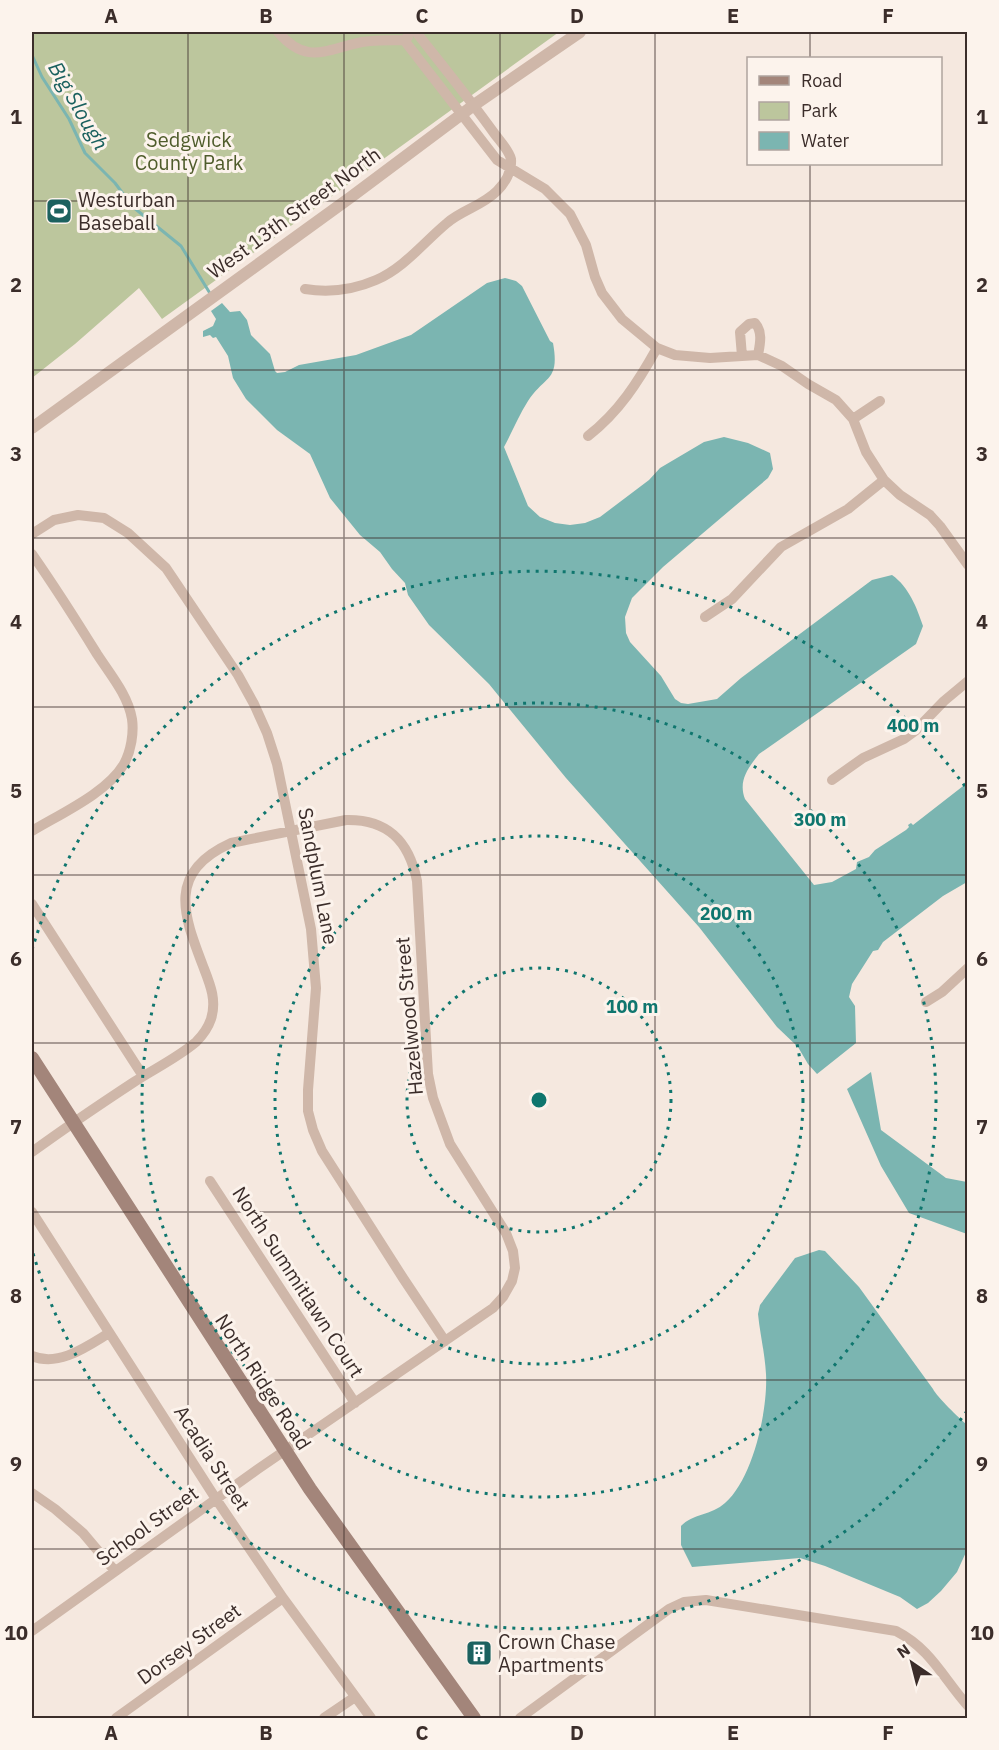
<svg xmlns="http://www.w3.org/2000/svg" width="999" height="1750" font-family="'IBM Plex Sans',sans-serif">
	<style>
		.green { fill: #bcc69d }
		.water { fill: #7bb5b1 }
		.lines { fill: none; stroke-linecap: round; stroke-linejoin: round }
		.stream { stroke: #7bb5b1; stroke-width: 3 }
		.minor { stroke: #cfb7a9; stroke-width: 10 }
		.tertiary { stroke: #cfb7a9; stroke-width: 12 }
		.secondary { stroke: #a3857a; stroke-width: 14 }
		.grid { fill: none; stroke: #3b2d2a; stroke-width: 1.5; stroke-opacity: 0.55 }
		.ring { fill: none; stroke: #0f766e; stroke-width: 3; stroke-dasharray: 3 6 }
		.labels { text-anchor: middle; stroke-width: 6; stroke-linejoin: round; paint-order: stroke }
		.park-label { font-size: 20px; fill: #4f5c2b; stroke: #fcf3ec }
		.poi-label { font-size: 20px; fill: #3b2d2a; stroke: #fcf3ec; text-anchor: start }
		.street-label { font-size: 20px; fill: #3b2d2a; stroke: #fcf3ec }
		.water-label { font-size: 21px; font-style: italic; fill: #1b615f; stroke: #fcf3ec }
		.centre { fill: #0f766e; stroke: #fcf3ec; stroke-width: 3 }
		.ring-label { font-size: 18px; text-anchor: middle; font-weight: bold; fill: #0f766e; stroke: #fcf3ec; stroke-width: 6; stroke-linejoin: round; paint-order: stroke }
		.neatline { fill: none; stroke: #3b2d2a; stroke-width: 2 }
		.grid-label { font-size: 20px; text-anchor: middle; font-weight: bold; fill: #3b2d2a }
	</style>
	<rect width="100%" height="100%" fill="#f5e8df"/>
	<path class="green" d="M32,32H559L162,319L139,288L75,344L32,378Z"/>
	<path class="water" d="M505,278L516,281L522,286L550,341L553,343C560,382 545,375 528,401C519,415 512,432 504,447L528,506L540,517L555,523L570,525L585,523L600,517L649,480L660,468L704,442L724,437L748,443L770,453L773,469L768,478L663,567L632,598L625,617L626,633L630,642L661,676L675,699L681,703L688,704L717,699L741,678L872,580L892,575C909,587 917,608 923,626L916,644L759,754C748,768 738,781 745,799L814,885L832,882L856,869L857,862L869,857L875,850L906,830L909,827L908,825L911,823L913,825L967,783V882L943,896L883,942L878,950L873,951L852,984L849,997L855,1006L856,1043L817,1074L808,1064L798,1047L777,1027L699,927L566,778L489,684L429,625L408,595L405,583L392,569L380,552L360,535L330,498L310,454L277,430L246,399L233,378L228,356L216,337L213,338L210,335L203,337V331L213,326L216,319L211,311L222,303L230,312L240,311L247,320L251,335L270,354L275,371L277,373L285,372L299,365L356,355L411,335L487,283Z
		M871,1072L881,1130L946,1178L967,1182V1234L909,1213L881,1166L847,1089Z
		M819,1250L825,1251L859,1287L933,1389C937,1397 959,1418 967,1425V1550L957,1572L941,1591L928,1603L917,1609L900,1597L825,1566L800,1558L692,1567L681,1545V1526C692,1514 712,1515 725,1503C753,1479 768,1410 766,1374C765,1354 760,1334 758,1314L760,1305L795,1258Z"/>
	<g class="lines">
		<path class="stream" d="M32,55L42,77L69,119L85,153L115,183L133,207L181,246L211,295"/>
		<path class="minor" d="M278,32C307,66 326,49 362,42C376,40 390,40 404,40L408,37
			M404,40L497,160L545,189L570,214L586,245L595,277L602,293L622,319L657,348L675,355L710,358L758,355L782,366L808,384L836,400L853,419L866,452L884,480L900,495L930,515L940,526L968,565
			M305,289C330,293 353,290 376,280C404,268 424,242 447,223C462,210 482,206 497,191C505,183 512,171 511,159C509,150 499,140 494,133C469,98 442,65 416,32
			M742,356L740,332L749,324L755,323C763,332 760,344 758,355
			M853,419L880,401
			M588,436C619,412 638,382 657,348
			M32,534L54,520L78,515L104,518L128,533L166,568L238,675L254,704L267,733L277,764L311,929L316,988L308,1090V1111L313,1130L322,1151L403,1278L445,1341
			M32,554C55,587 76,620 97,654C110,674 128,695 132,719C134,733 131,751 124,764C107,793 60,814 32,831
			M705,617L732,599L781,547L848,509L884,480
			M832,780L863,758L904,739L915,731L944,701L968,681
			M32,904L143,1076
			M926,1002L942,992L968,968
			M32,1152C65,1128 99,1105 134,1082C154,1069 177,1058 196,1042C202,1036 208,1028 211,1019C217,1000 210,984 203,966C183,914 167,872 231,843L346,820C388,819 409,841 417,881L428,1074L433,1098L450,1144L506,1233L513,1251L515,1268L512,1281L503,1297L493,1308L258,1469L32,1631
			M210,1181L355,1403
			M32,1212L216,1499L283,1598L371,1718
			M32,1356C59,1367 86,1347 109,1333
			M32,1493L55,1509L83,1533L115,1571
			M116,1718L283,1598
			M324,1718L355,1697
			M520,1718L669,1609L684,1602L706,1600L896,1631C931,1649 943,1678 968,1706"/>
		<path class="tertiary" d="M32,428L351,197L474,105L580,32"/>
		<path class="secondary" d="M32,1058L310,1489L474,1718"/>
	</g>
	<path class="grid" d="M188,32V1718M344,32V1718M500,32V1718M655,32V1718M810,32V58M810,164V1718M32,201H968M32,370H968M32,538H968M32,707H968M32,875H968M32,1043H968M32,1212H968M32,1380H968M32,1549H968"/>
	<g class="ring">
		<circle cx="539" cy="1100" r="132"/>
		<circle cx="539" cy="1100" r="264"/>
		<circle cx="539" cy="1100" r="397"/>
		<path d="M967 1411A529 529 0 0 1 32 1250M32 950A529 529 0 0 1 967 789"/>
	</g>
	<defs>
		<symbol id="stadium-square" viewBox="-11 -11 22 22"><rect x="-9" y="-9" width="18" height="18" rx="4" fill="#1b615f" stroke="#fcf3ec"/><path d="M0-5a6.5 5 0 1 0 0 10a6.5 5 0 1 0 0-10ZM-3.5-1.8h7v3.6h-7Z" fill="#fff"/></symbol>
		<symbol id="building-square" viewBox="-11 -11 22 22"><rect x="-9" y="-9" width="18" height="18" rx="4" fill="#1b615f" stroke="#fcf3ec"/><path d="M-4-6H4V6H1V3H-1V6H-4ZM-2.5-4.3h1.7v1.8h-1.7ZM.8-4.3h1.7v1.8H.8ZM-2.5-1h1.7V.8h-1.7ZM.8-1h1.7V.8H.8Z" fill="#fff"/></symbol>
	</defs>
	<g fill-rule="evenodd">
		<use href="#stadium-square" x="44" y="196" width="30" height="30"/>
		<use href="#building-square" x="464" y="1638" width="30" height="30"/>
	</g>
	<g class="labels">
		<g class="park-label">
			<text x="189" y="147">Sedgwick<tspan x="189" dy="23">County Park</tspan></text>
		</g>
		<g class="poi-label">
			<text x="78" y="207">Westurban<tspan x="78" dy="23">Baseball</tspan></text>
			<text x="498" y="1649">Crown Chase<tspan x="498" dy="23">Apartments</tspan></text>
		</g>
		<g class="street-label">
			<text transform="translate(294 213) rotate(-36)" y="7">West 13th Street North</text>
			<text transform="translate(318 876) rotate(79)" y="7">Sandplum Lane</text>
			<text transform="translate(409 1016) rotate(-95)" y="7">Hazelwood Street</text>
			<text transform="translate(298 1282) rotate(57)" y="7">North Summitlawn Court</text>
			<text transform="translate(263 1382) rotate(57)" y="7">North Ridge Road</text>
			<text transform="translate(212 1458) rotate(57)" y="7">Acadia Street</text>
			<text transform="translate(147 1526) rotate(-36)" y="7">School Street</text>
			<text transform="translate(189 1644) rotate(-36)" y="7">Dorsey Street</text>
		</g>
		<g class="water-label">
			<text transform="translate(78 106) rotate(60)" y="7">Big Slough</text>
		</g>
	</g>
	<circle cx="539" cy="1100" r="9" class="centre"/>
	<g class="ring-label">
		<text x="913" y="732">400 m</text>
		<text x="820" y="826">300 m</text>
		<text x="726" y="920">200 m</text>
		<text x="632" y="1013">100 m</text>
	</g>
	<rect width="999" height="1750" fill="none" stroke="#fcf3ec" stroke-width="66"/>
	<rect x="747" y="57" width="195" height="108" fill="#fcf3ec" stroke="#afa49e" stroke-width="1.5"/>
	<rect x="759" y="76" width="30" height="9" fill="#a3857a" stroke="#afa49e" stroke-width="1.5"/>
	<text x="801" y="87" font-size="18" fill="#3b2d2a">Road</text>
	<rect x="759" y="102" width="30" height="18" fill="#bcc69d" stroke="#afa49e" stroke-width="1.5"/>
	<text x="801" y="117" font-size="18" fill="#3b2d2a">Park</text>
	<rect x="759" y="132" width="30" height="18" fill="#7bb5b1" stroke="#afa49e" stroke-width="1.5"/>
	<text x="801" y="147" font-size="18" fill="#3b2d2a">Water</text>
	<g transform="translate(912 1663) rotate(325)" stroke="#fcf3ec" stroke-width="4.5" paint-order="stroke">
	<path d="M0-4.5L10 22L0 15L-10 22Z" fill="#3b2d2a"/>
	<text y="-9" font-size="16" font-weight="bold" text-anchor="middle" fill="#3b2d2a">N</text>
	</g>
	<rect x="33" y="33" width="933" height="1684" class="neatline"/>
	<g class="grid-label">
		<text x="111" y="23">A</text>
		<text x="266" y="23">B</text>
		<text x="422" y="23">C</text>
		<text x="577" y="23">D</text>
		<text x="733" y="23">E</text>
		<text x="888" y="23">F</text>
		<text x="16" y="124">1</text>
		<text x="982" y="124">1</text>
		<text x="16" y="292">2</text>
		<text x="982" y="292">2</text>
		<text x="16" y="461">3</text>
		<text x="982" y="461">3</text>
		<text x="16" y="629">4</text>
		<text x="982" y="629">4</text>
		<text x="16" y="798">5</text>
		<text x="982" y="798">5</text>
		<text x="16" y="966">6</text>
		<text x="982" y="966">6</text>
		<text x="16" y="1134">7</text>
		<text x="982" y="1134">7</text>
		<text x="16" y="1303">8</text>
		<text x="982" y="1303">8</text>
		<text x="16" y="1471">9</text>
		<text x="982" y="1471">9</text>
		<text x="16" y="1640">10</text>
		<text x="982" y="1640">10</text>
		<text x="111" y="1740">A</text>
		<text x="266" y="1740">B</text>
		<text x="422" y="1740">C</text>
		<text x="577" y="1740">D</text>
		<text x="733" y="1740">E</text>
		<text x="888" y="1740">F</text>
	</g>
</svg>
